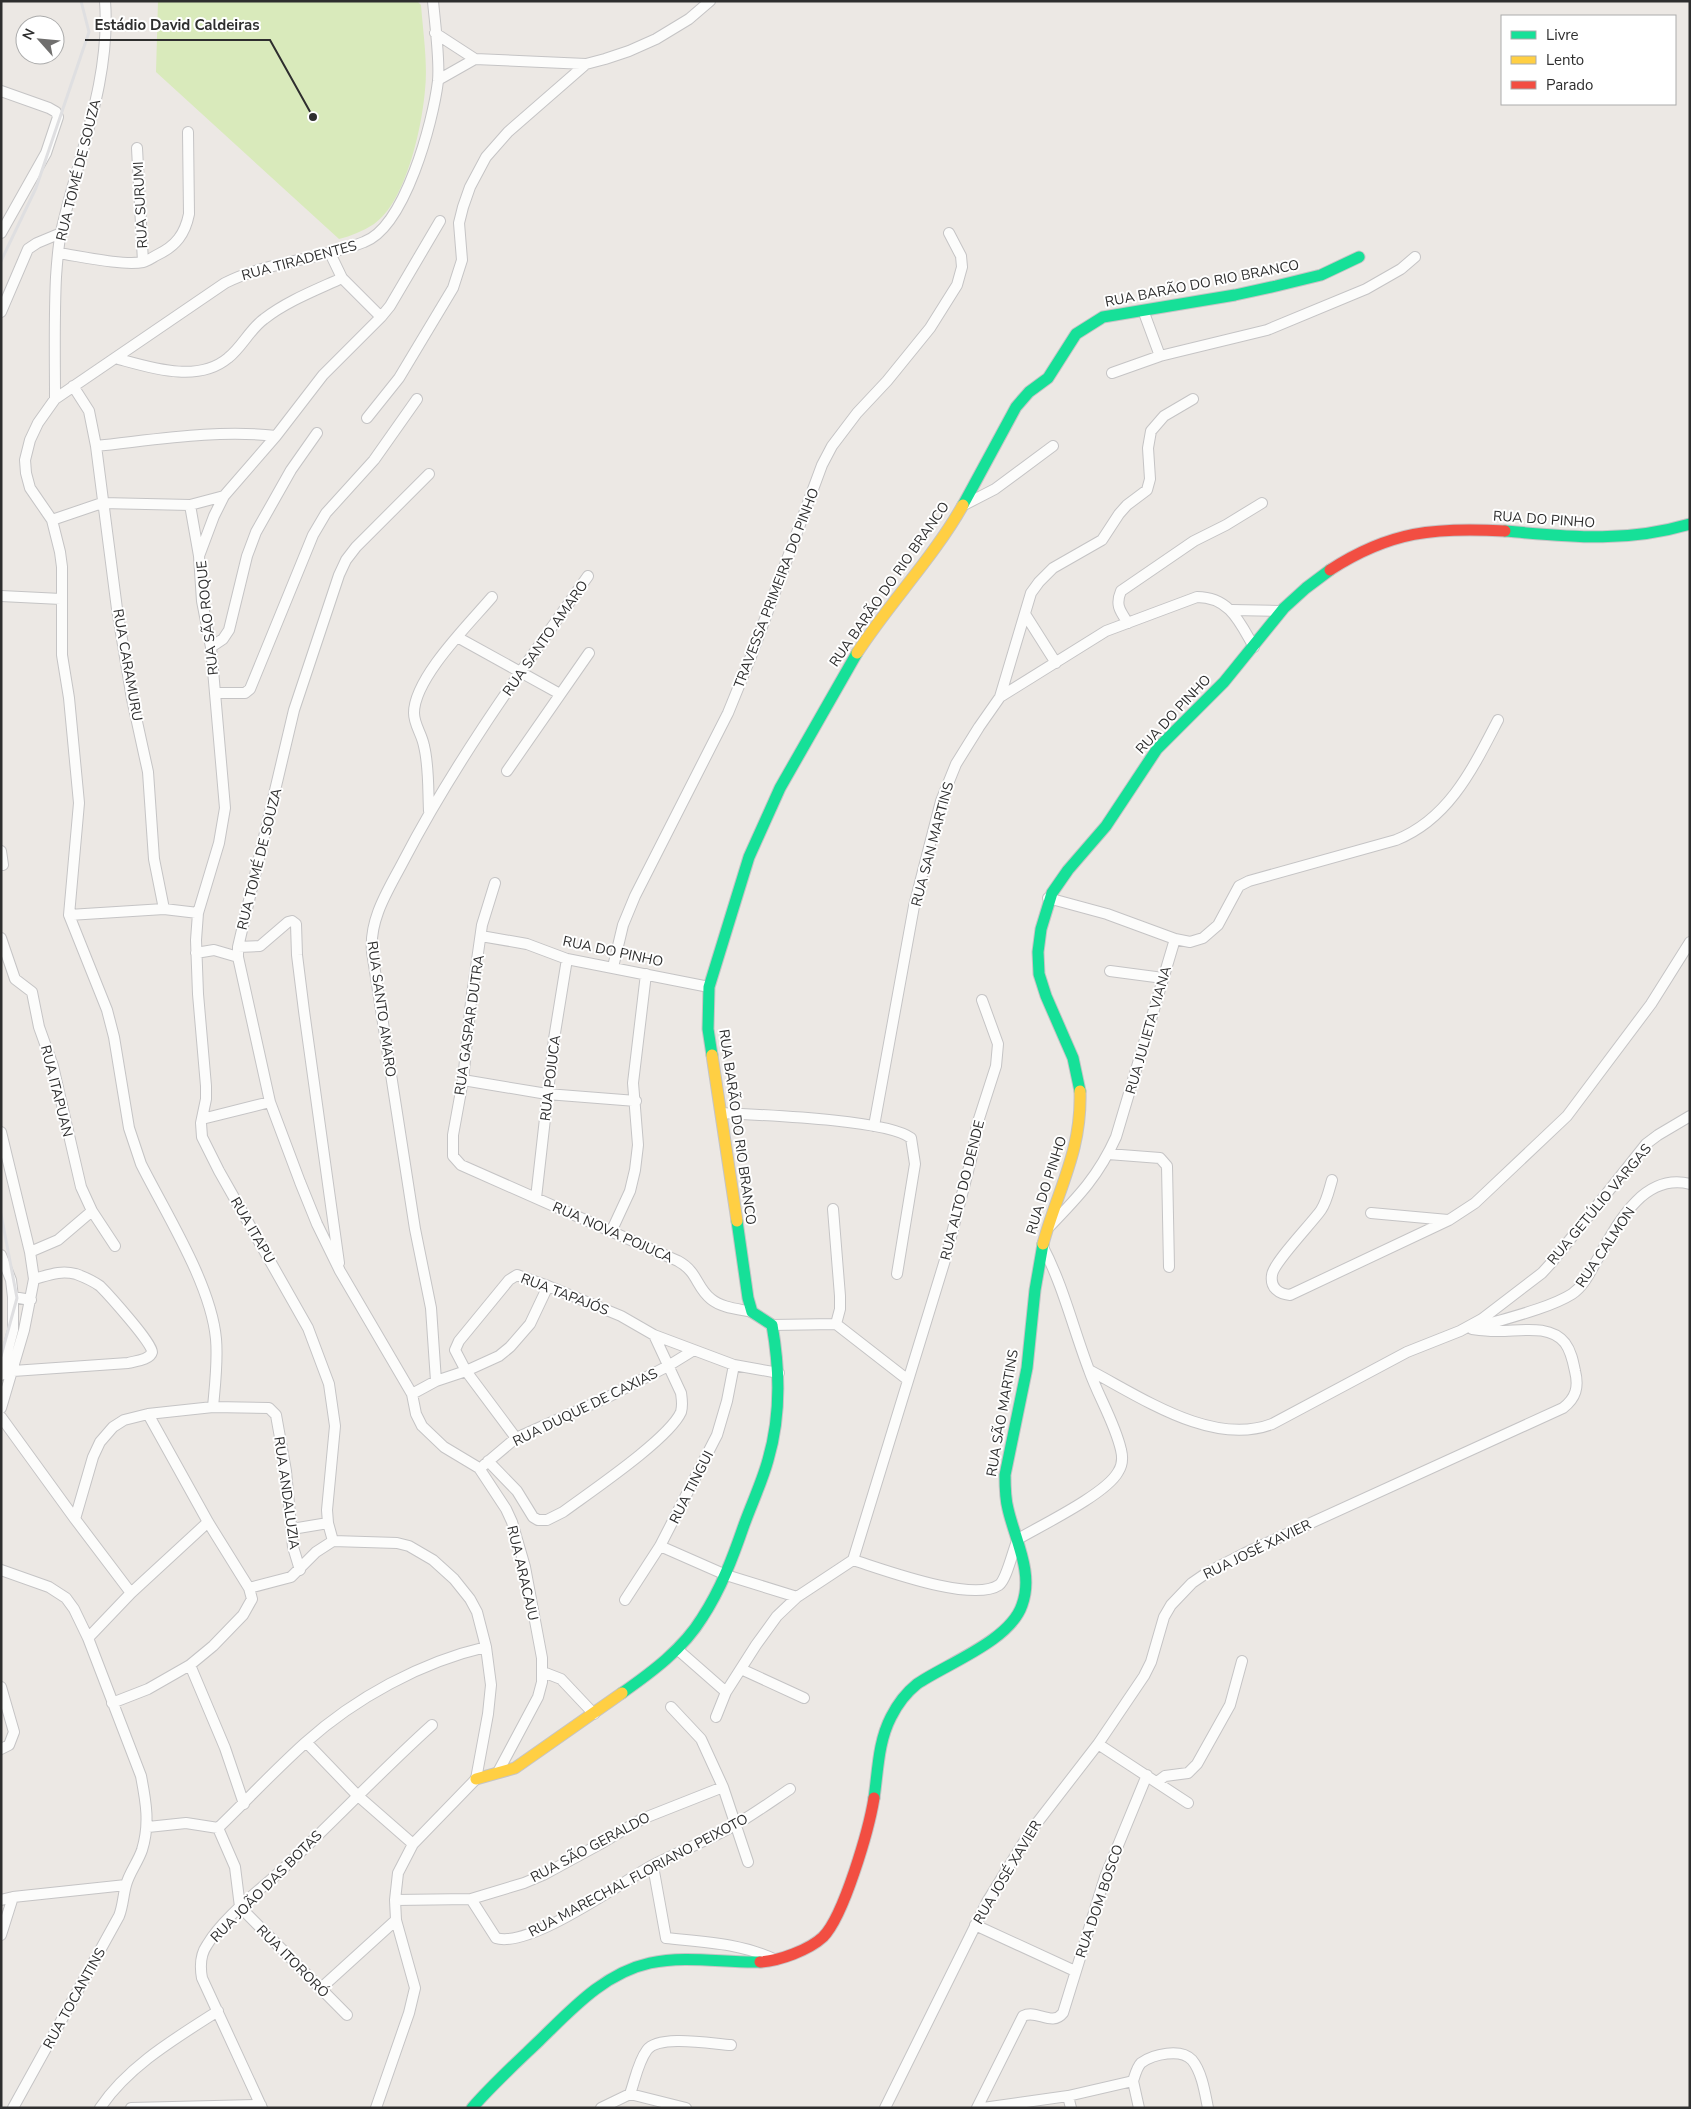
<svg xmlns="http://www.w3.org/2000/svg" width="1691" height="2109" font-family="'Nunito Sans',sans-serif">
	<style>
		.pitch { fill: #d9eabb }
		.lines { fill: none; stroke-linecap: round; stroke-linejoin: round }
		.street-casing { stroke: #c5c4c5; stroke-width: 12 }
		.fast-casing { stroke: #c5c4c5; stroke-width: 13 }
		.slow-casing { stroke: #c5c4c5; stroke-width: 13 }
		.jam-casing { stroke: #c5c4c5; stroke-width: 13 }
		.street { stroke: #fcfcfb; stroke-width: 10 }
		.fast { stroke: #16e098; stroke-width: 11 }
		.slow { stroke: #ffcf43; stroke-width: 11 }
		.jam { stroke: #f24e42; stroke-width: 11 }
		.rail { stroke: #dfdfe1; stroke-width: 3 }
		.labels { text-anchor: middle; stroke-width: 4; stroke-linejoin: round; paint-order: stroke }
		.street-label { font-size: 14px; fill: #2e2e2e; stroke: #fff }
		.leader { fill: none; stroke: #2e2e2e; stroke-width: 2 }
		.callout-dot { fill: #2e2e2e; stroke: #fff; stroke-width: 2 }
		.callout-label { font-size: 15px; text-anchor: middle; font-weight: bold; fill: #2e2e2e; stroke: #fff; stroke-width: 4; stroke-linejoin: round; paint-order: stroke }
	</style>
	<rect width="100%" height="100%" fill="#ece8e4"/>
	<path class="pitch" d="M158,1H417L421,5C423,32 428,64 425,90C422,127 406,202 374,224C363,231 351,236 339,239L156,72Z"/>
	<g class="lines">
		<defs>
			<path id="street" d="M435,33L475,59
				M438,80L475,59L586,64L605,59L629,51L656,39L689,19L710,1
				M1,91L49,108L56,112L58,117L46,153L1,233
				M137,148L143,262
				M58,253C79,256 123,266 143,262C148,261 153,257 157,255C176,246 185,234 189,214L188,132
				M330,253L342,278L381,317L323,375L276,436L224,496L214,516L199,556L202,601L211,647L225,808L219,843L198,913L196,940L198,994L206,1086V1099L201,1123L202,1137L219,1171L308,1328L329,1384L335,1426L327,1510L328,1523L333,1541
				M1143,310L1160,356
				M1,312L28,249L37,243L61,233
				M381,317L390,306L440,221
				M115,358C149,367 197,384 228,358C242,347 250,329 264,319C287,301 316,290 342,278
				M1112,373L1160,356L1267,330L1366,289L1401,269L1415,257
				M73,386L89,411L96,446
				M55,399C55,358 54,318 56,277C57,262 58,247 61,232C78,156 111,80 105,1
				M367,418L399,378L453,288L462,260L459,223L463,207L470,187L486,157L508,132L586,64
				M429,474L356,547L346,560L339,575L294,710L238,947V957L270,1102L300,1182L317,1224L340,1271L412,1394L416,1414L422,1426L444,1447L479,1468L506,1509L512,1522L525,1567L542,1658V1682L538,1697L498,1772
				M190,505L199,556
				M962,506L995,489L1053,446
				M52,520L102,503L190,505L224,496
				M1,596L61,599
				M1232,610L1281,611
				M1025,614L1056,663
				M1128,623C1120,611 1115,605 1121,591L1194,541L1226,525L1262,503
				M457,637L560,694
				M211,647L223,639L229,630L247,556L256,532L291,470L317,433
				M215,693H245L250,689L313,535L326,513L374,460L417,399
				M1000,697L1031,593L1039,582L1053,568L1102,540L1119,514L1127,505L1147,490L1150,479L1148,448L1151,431L1164,416L1193,399
				M507,771L589,653
				M429,811C428,790 429,766 424,746C422,734 414,725 414,713C414,678 470,623 492,597
				M1,851L3,865
				M495,883L482,925L471,1002L463,1080L453,1135V1156L461,1165L678,1261C698,1272 696,1287 711,1299C722,1308 739,1309 752,1312
				M1048,898L1107,914L1175,939L1116,1137C1099,1175 1079,1196 1050,1226
				M164,909L154,859L148,772L132,699L117,609L96,446C154,440 217,429 276,436
				M69,915L164,909L198,913
				M481,936L527,944L567,959L709,987
				M1,938L15,979L32,992L39,1027L53,1066L81,1187L92,1211L115,1246
				M1175,939L1190,942L1203,938L1218,925L1239,886L1249,881L1396,840C1449,819 1473,768 1498,720
				M238,947L260,946L288,922L292,921L296,924L297,955L304,1011L339,1263
				M196,953L214,950L238,957
				M613,967L623,925L635,896L728,713L752,654L822,465L832,446L857,413L887,381L930,328L957,285L962,267L961,256L949,233
				M1110,971L1163,978
				M463,1080L547,1094L636,1101
				M722,1113C758,1115 886,1119 911,1138L915,1164L897,1274
				M202,1119L270,1102
				M874,1126L914,906L941,801L956,764L979,727L1000,697L1106,631L1197,597C1230,597 1240,623 1254,647
				M1,1132L30,1252L34,1279L24,1330L1,1408
				M1108,1154L1160,1158L1167,1166L1169,1267
				M1332,1180C1329,1190 1327,1201 1321,1210C1312,1223 1273,1263 1272,1275C1270,1288 1279,1294 1290,1295L1449,1220L1475,1203L1567,1116L1651,1004L1690,942
				M536,1198L554,1039L567,959
				M833,1209L840,1296V1309L836,1324
				M1371,1213L1448,1220
				M611,1232L630,1191L635,1170L638,1145L633,1083L646,974
				M30,1252L58,1240L92,1211
				M1,1255L11,1280L13,1297L31,1300
				M772,1325L836,1324L908,1380
				M1478,1327C1504,1319 1550,1308 1572,1294C1584,1286 1590,1272 1597,1260C1616,1227 1642,1172 1690,1184
				M1089,1370C1141,1397 1212,1447 1272,1424L1407,1352L1460,1331L1482,1319L1542,1273L1552,1262L1646,1144L1658,1135L1690,1116
				M13,1371L128,1363C135,1361 150,1360 152,1352C154,1345 108,1294 100,1286C93,1281 84,1277 76,1274C60,1270 49,1275 34,1279
				M1,1375L13,1330V1297
				M436,1381L431,1308L415,1229L372,952C369,918 389,889 404,860C456,760 523,668 588,576
				M412,1394L436,1381L466,1371L499,1356L510,1347L530,1324L548,1286
				M213,1407C215,1385 218,1361 216,1339C211,1284 166,1214 141,1164L129,1128L114,1037L107,1010L69,915L79,803L69,698L62,655V567L60,552L52,520L30,488L26,473L25,460L30,440L38,423L55,399L225,283C269,261 319,260 364,242C405,227 433,122 438,81C440,60 435,24 433,1
				M1,1417L75,1519L131,1593
				M516,1438L466,1371L455,1350L459,1341L509,1280L517,1275L548,1286L621,1316L654,1335L734,1365L779,1373
				M488,1461L517,1491L533,1517L538,1520H547L563,1512C590,1492 669,1439 681,1412C683,1405 682,1400 681,1393L654,1335
				M484,1465L516,1438L608,1397L668,1366L694,1350
				M75,1519L93,1457L100,1442L113,1427L124,1420L148,1414L213,1407L269,1408L276,1415L286,1471L293,1547L300,1570
				M292,1529L328,1523
				M333,1541L397,1543L409,1546L433,1560L454,1579L470,1599L477,1612L486,1647L491,1685L488,1714L476,1779L413,1844L398,1873L395,1900L396,1920L415,1988L409,2013L376,2108
				M660,1546L726,1575L797,1597
				M853,1560C882,1569 972,1603 999,1585C1007,1579 1013,1549 1018,1539C1042,1525 1106,1494 1118,1472C1122,1466 1123,1458 1121,1450C1115,1423 1098,1396 1089,1370C1073,1328 1063,1285 1042,1245
				M1,1570L49,1587L66,1598L74,1609L88,1638L141,1776C146,1802 150,1824 142,1850C138,1862 129,1873 126,1885C123,1896 123,1906 119,1916L13,2108
				M249,1588L291,1577L316,1552L333,1541
				M625,1600L660,1546L717,1435L727,1401L734,1365
				M88,1638L131,1593L208,1522
				M677,1649L726,1692
				M190,1665L225,1748L244,1804
				M741,1669L804,1698
				M543,1672L561,1679L594,1714
				M1,1687L14,1732L9,1745L1,1749
				M112,1703L148,1689L190,1665L213,1646L243,1615L252,1599L249,1588L208,1522L148,1414
				M671,1707L701,1739L723,1787L748,1862
				M716,1717L726,1692L756,1645L777,1616L797,1597L853,1560L945,1260L972,1156L977,1125L996,1066L998,1044L982,1000
				M306,1742L357,1795L413,1844
				M1098,1744L1188,1803
				M1157,1782L1165,1776L1188,1773L1197,1764L1230,1705L1242,1661
				M148,1827L186,1823L218,1828C247,1800 275,1770 305,1743C355,1698 421,1662 486,1647
				M218,1828L235,1867L240,1907
				M653,1866L666,1938C704,1942 741,1943 776,1960
				M471,1899L496,1938C529,1949 622,1882 653,1865C680,1851 709,1840 735,1825C754,1814 772,1801 790,1789
				M1,1900L13,1897L126,1885
				M395,1900L471,1899L524,1883L543,1875L600,1844L642,1819L723,1787
				M240,1907L347,2015
				M975,1925L1075,1971
				M1,1935L13,1897
				M320,1989L396,1920
				M1133,2081C1135,2075 1137,2067 1141,2063C1153,2054 1181,2048 1192,2060C1202,2072 1205,2093 1208,2108
				M630,2094C635,2080 638,2062 647,2050C659,2034 713,2044 731,2045
				M1068,2096L1071,2108
				M100,2108C128,2066 176,2038 218,2011
				M131,2108L261,2105
				M262,2108L202,1978C200,1967 200,1955 207,1945C225,1915 262,1889 287,1865C336,1819 382,1770 432,1725
				M601,2108L630,2094L686,2108
				M885,2108L987,1902L1030,1832L1098,1744L1144,1676L1151,1662L1164,1617L1171,1605L1192,1583L1208,1572L1245,1553L1563,1408C1576,1398 1579,1387 1575,1371C1573,1361 1571,1351 1565,1343C1549,1323 1517,1332 1495,1331C1488,1331 1480,1330 1472,1329
				M977,2108L1023,2016C1037,2009 1052,2027 1063,2013L1105,1877L1147,1775
				M983,2108L1068,2096L1133,2081L1139,2108"/>
			<path id="fast" d="M963,505L1016,407L1029,392L1048,378L1076,334L1103,317L1235,295L1276,286L1321,275L1359,257
				M1505,531C1572,537 1625,543 1690,524
				M712,1055L708,1029L709,987L749,857L780,788L857,653
				M1080,1091L1073,1058L1046,996L1039,974L1038,952L1041,929L1052,893L1068,870L1106,826L1157,749L1224,682L1284,608L1306,588L1330,570
				M622,1693C652,1672 683,1649 702,1618C721,1589 733,1557 744,1525C752,1503 762,1482 768,1460C781,1416 780,1370 772,1325L752,1312L748,1298L737,1221
				M874,1798C878,1771 878,1742 891,1717C897,1705 907,1692 917,1684C946,1664 1010,1641 1022,1605C1034,1573 1015,1540 1008,1509C1005,1498 1005,1487 1005,1475L1027,1368L1035,1290L1043,1244
				M472,2108C493,2084 516,2063 539,2041C571,2010 604,1973 650,1963C686,1955 724,1963 760,1962"/>
			<path id="slow" d="M857,653C890,602 933,558 963,505
				M712,1055L737,1221
				M1043,1244C1058,1189 1082,1151 1080,1091
				M476,1779L515,1768L622,1693"/>
			<path id="jam" d="M1330,570C1390,531 1435,527 1505,531
				M760,1962C779,1961 809,1950 823,1937C844,1916 869,1829 874,1798"/>
		</defs>
		<use href="#street" class="street-casing"/>
		<use href="#fast" class="fast-casing"/>
		<use href="#slow" class="slow-casing"/>
		<use href="#jam" class="jam-casing"/>
		<use href="#street" class="street"/>
		<use href="#fast" class="fast"/>
		<use href="#slow" class="slow"/>
		<use href="#jam" class="jam"/>
		<path class="rail" d="M1,261L36,188L89,32L81,1
			M1,1214L17,1298L1,1356"/>
	</g>
	<g class="labels">
		<g class="street-label">
			<text transform="translate(78 170) rotate(-76)" y="5">RUA TOMÉ DE SOUZA</text>
			<text transform="translate(140 205) rotate(-93)" y="5">RUA SURUMI</text>
			<text transform="translate(299 260) rotate(-15)" y="5">RUA TIRADENTES</text>
			<text transform="translate(1202 283) rotate(-11)" y="5">RUA BARÃO DO RIO BRANCO</text>
			<text transform="translate(1544 519) rotate(4)" y="5">RUA DO PINHO</text>
			<text transform="translate(889 584) rotate(-55)" y="5">RUA BARÃO DO RIO BRANCO</text>
			<text transform="translate(776 588) rotate(-69)" y="5">TRAVESSA PRIMEIRA DO PINHO</text>
			<text transform="translate(207 618) rotate(-96)" y="5">RUA SÃO ROQUE</text>
			<text transform="translate(545 638) rotate(-55)" y="5">RUA SANTO AMARO</text>
			<text transform="translate(128 665) rotate(80)" y="5">RUA CARAMURU</text>
			<text transform="translate(1173 714) rotate(-47)" y="5">RUA DO PINHO</text>
			<text transform="translate(932 844) rotate(-75)" y="5">RUA SAN MARTINS</text>
			<text transform="translate(259 859) rotate(-76)" y="5">RUA TOMÉ DE SOUZA</text>
			<text transform="translate(613 951) rotate(12)" y="5">RUA DO PINHO</text>
			<text transform="translate(382 1009) rotate(82)" y="5">RUA SANTO AMARO</text>
			<text transform="translate(469 1025) rotate(-82)" y="5">RUA GASPAR DUTRA</text>
			<text transform="translate(1148 1030) rotate(-74)" y="5">RUA JULIETA VIANA</text>
			<text transform="translate(550 1078) rotate(-83)" y="5">RUA POJUCA</text>
			<text transform="translate(57 1091) rotate(76)" y="5">RUA ITAPUAN</text>
			<text transform="translate(738 1127) rotate(82)" y="5">RUA BARÃO DO RIO BRANCO</text>
			<text transform="translate(1046 1185) rotate(-72)" y="5">RUA DO PINHO</text>
			<text transform="translate(962 1190) rotate(-76)" y="5">RUA ALTO DO DENDE</text>
			<text transform="translate(1599 1204) rotate(-50)" y="5">RUA GETÚLIO VARGAS</text>
			<text transform="translate(253 1230) rotate(60)" y="5">RUA ITAPU</text>
			<text transform="translate(613 1232) rotate(24)" y="5">RUA NOVA POJUCA</text>
			<text transform="translate(1605 1247) rotate(-56)" y="5">RUA CALMON</text>
			<text transform="translate(565 1294) rotate(21)" y="5">RUA TAPAJÓS</text>
			<text transform="translate(585 1407) rotate(-26)" y="5">RUA DUQUE DE CAXIAS</text>
			<text transform="translate(1002 1413) rotate(-80)" y="5">RUA SÃO MARTINS</text>
			<text transform="translate(691 1487) rotate(-63)" y="5">RUA TINGUI</text>
			<text transform="translate(287 1493) rotate(82)" y="5">RUA ANDALUZIA</text>
			<text transform="translate(1257 1549) rotate(-26)" y="5">RUA JOSÉ XAVIER</text>
			<text transform="translate(523 1573) rotate(77)" y="5">RUA ARACAJU</text>
			<text transform="translate(590 1847) rotate(-28)" y="5">RUA SÃO GERALDO</text>
			<text transform="translate(1007 1872) rotate(-59)" y="5">RUA JOSÉ XAVIER</text>
			<text transform="translate(638 1875) rotate(-28)" y="5">RUA MARECHAL FLORIANO PEIXOTO</text>
			<text transform="translate(266 1886) rotate(-45)" y="5">RUA JOÃO DAS BOTAS</text>
			<text transform="translate(1099 1901) rotate(-71)" y="5">RUA DOM BOSCO</text>
			<text transform="translate(293 1961) rotate(45)" y="5">RUA ITORORÓ</text>
			<text transform="translate(74 1998) rotate(-61)" y="5">RUA TOCANTINS</text>
		</g>
	</g>
	<path class="leader" d="M313 117L270 40H85"/>
	<circle class="callout-dot" cx="313" cy="117" r="5"/>
	<g class="callout-label">
		<text x="177" y="30">Estádio David Caldeiras</text>
	</g>
	<rect width="1691" height="2109" fill="none" stroke="#2e2e2e" stroke-width="5"/>
	<rect x="1501" y="15" width="175" height="90" fill="#ffffff" stroke="#ababab"/>
	<rect x="1511" y="31" width="25" height="8" fill="#16e098" stroke="#ababab"/>
	<text x="1546" y="40" font-size="15" fill="#2e2e2e">Livre</text>
	<rect x="1511" y="56" width="25" height="8" fill="#ffcf43" stroke="#ababab"/>
	<text x="1546" y="65" font-size="15" fill="#2e2e2e">Lento</text>
	<rect x="1511" y="81" width="25" height="8" fill="#f24e42" stroke="#ababab"/>
	<text x="1546" y="90" font-size="15" fill="#2e2e2e">Parado</text>
	<g transform="translate(40 40) rotate(297)"><circle r="24" fill="#ffffff" stroke="#ababab"/>
	<path d="M0-4L9 19L0 12L-9 19Z" fill="#706f6e"/>
	<text y="-8" font-size="14" font-weight="bold" text-anchor="middle" fill="#2e2e2e">N</text>
	</g>
</svg>
